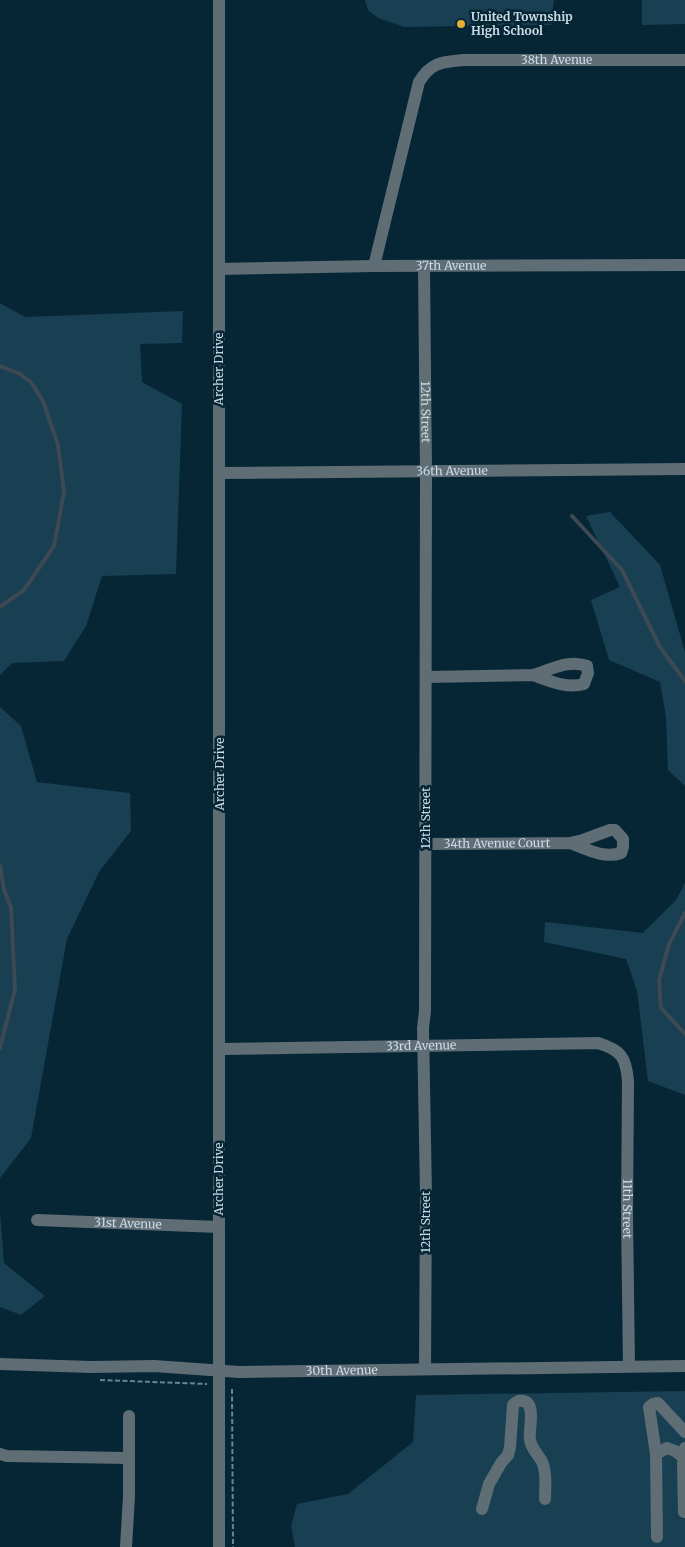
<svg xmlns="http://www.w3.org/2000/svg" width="685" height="1547" font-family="Merriweather,serif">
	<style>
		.green { fill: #193f53 }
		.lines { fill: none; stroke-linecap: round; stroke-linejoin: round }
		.stream { stroke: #3d4953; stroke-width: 4 }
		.path { stroke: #6c8491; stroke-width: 2; stroke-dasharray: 5 2.5; stroke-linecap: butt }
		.minor { stroke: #5f6d75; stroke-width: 12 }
		.poi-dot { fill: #e2af34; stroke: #062636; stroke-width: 2 }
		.labels { text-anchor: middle; stroke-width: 5; stroke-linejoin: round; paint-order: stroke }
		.poi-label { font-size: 12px; font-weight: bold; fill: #cadbe6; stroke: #062636; text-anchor: start }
		.street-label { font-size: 12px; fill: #cadbe6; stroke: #062636 }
	</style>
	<rect width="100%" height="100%" fill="#062636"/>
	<path class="green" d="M365,0H554L551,25L404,27L378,18L368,10Z
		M642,0H685V24L642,25Z
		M0,303L25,317L183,311L182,343L140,344L142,382L182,404L176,574L102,576L86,626L64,661L12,663L0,675Z
		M610,512L660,565L685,652V786L668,770L666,717L660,682L609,660L591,600L620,587L586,516Z
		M0,707L21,726L37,782L130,793L131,831L99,872L67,939L31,1138L0,1178Z
		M685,883V1095L648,1081L637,991L626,959L544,942L545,922L643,933L676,900Z
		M0,1212L4,1263L45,1296L21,1315L0,1307Z
		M685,1391V1547H295L291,1526L297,1504L348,1494L413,1442L416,1395Z"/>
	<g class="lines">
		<path class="stream" d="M0,366L20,374L31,382L43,401L58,445L64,492L54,546L24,590L0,607
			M572,516L622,570L660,647L685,681
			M0,865L4,890L11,907L15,989L0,1048
			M685,913L669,944L659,980L661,1008L685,1034"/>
		<path class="path" d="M100,1380L207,1384
			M232,1389L233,1547"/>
		<g class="minor">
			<path d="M219,0V1547"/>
			<path id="s1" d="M374,266L419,82C431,62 442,62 464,60H685"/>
			<path id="s2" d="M424,266L426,472L425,1011L423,1028L426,1195L425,1369"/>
			<path id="s3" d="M219,269L374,266L685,265"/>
			<path id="s4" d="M220,473L685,469"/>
			<path d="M426,677L533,675C551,670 568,659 587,666L588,673L584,684C567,689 549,681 533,675"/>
			<path id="s5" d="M425,844L570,843L583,840L610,830H615L623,839V847L621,853C604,859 586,849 570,843"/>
			<path id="s6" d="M220,1049L598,1043C621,1050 626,1057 628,1081L627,1216L629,1366"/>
			<path id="s7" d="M37,1220L219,1227"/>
			<path id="s8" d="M0,1364L91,1367L154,1366L239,1372L685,1366"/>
			<path d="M0,1454L7,1456L128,1458"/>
			<path d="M656,1454L667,1448L675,1451L683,1457"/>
			<path d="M482,1509L489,1484L501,1463L508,1455L510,1447L513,1405C516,1402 518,1400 523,1401C537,1403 528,1431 530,1440C531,1449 540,1456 543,1464C547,1475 545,1488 545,1499"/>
			<path d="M684,1512L683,1464L685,1448"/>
			<path d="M657,1537L656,1454L649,1407L653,1404L658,1403L685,1432"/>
			<path d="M126,1547L129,1496V1416"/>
		</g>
	</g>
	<circle class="poi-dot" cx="461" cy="24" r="5"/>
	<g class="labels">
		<g class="poi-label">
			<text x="471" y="21">United Township<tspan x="471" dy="14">High School</tspan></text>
		</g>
		<g class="street-label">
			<text dy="4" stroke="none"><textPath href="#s1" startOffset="335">38th Avenue</textPath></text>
			<text dy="4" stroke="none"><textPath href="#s3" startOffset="232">37th Avenue</textPath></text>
			<text transform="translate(219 369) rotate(-90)" y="4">Archer Drive</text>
			<text dy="4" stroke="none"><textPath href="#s2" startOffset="146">12th Street</textPath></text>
			<text dy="4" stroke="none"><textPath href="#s4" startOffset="232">36th Avenue</textPath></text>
			<text transform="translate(220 774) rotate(-90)" y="4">Archer Drive</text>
			<text transform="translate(426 818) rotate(-90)" y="4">12th Street</text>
			<text dy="4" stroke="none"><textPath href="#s5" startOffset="72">34th Avenue Court</textPath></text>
			<text dy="4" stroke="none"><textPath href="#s6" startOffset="201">33rd Avenue</textPath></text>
			<text transform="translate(219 1179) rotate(-90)" y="4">Archer Drive</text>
			<text dy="4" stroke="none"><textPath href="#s6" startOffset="559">11th Street</textPath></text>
			<text transform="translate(426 1222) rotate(-90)" y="4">12th Street</text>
			<text dy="4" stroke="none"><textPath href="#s7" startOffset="91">31st Avenue</textPath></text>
			<text dy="4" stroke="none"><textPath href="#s8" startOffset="342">30th Avenue</textPath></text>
		</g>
	</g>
</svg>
